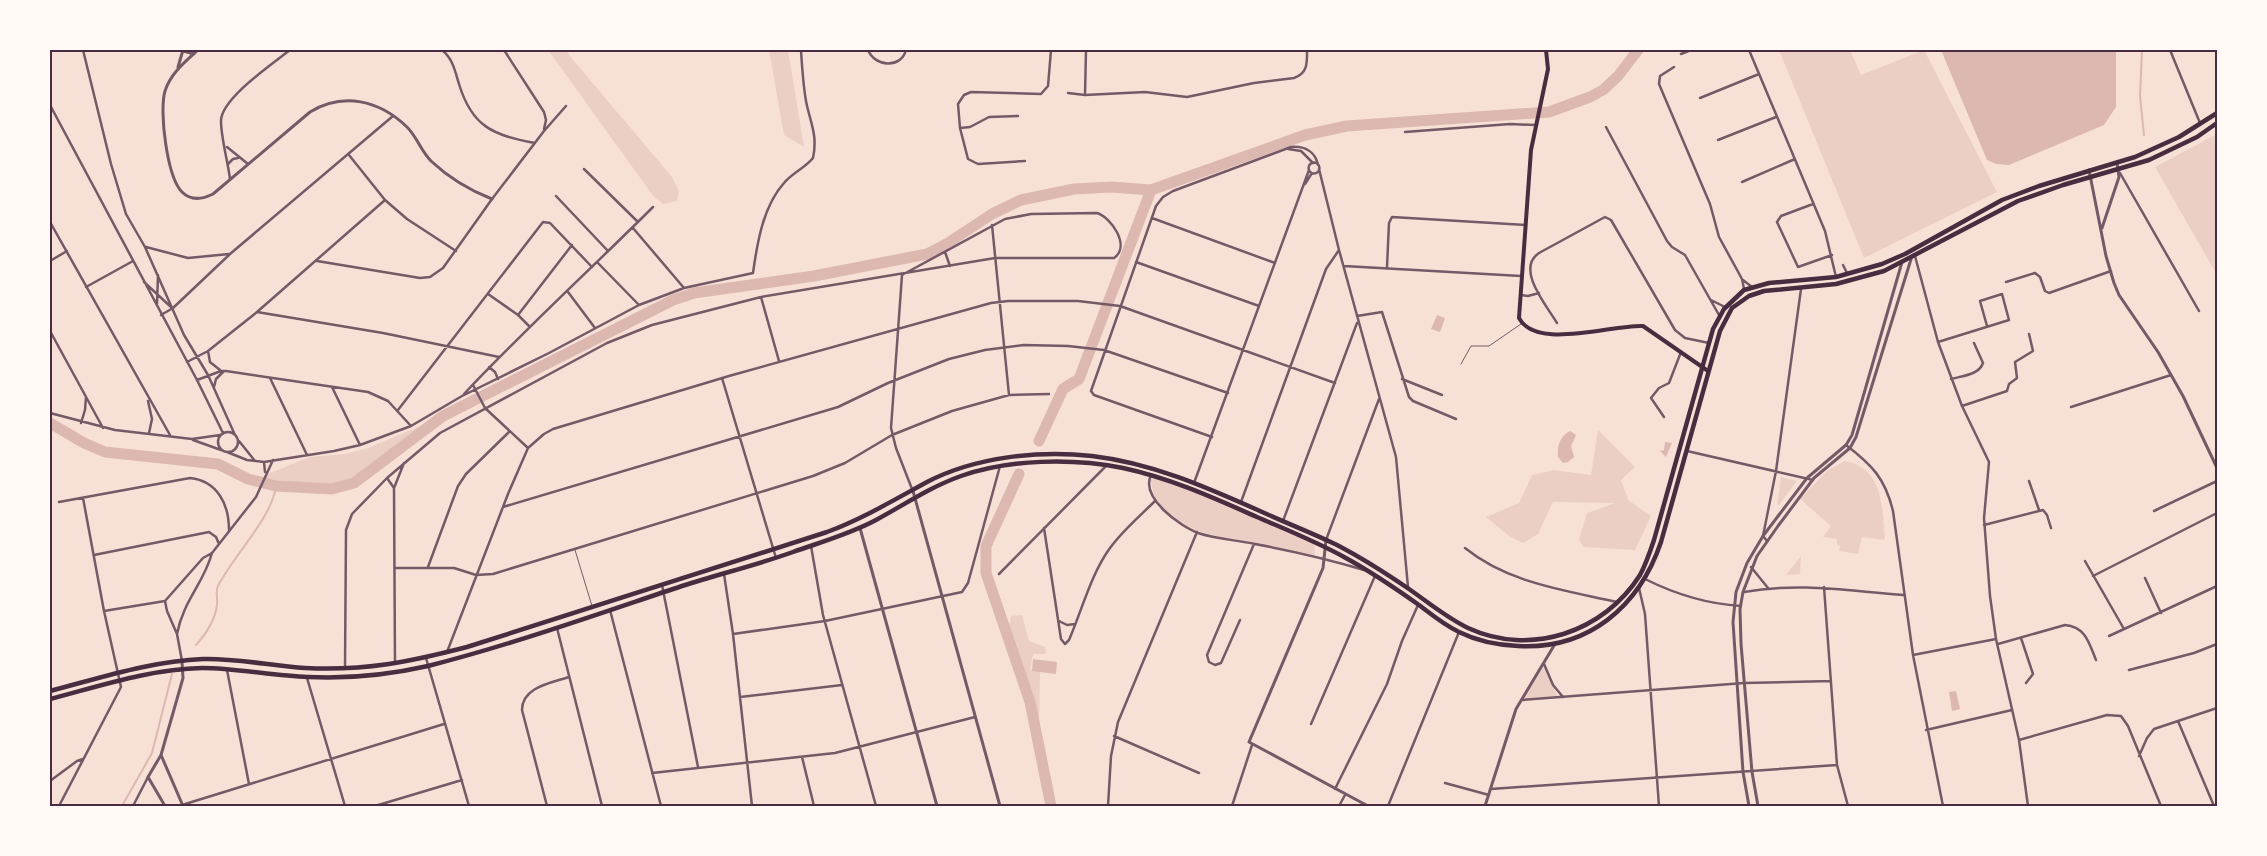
<svg xmlns="http://www.w3.org/2000/svg" width="2267" height="856" font-family="'Zilla Slab',serif">
	<style>
		.green { fill: #ebcfc5 }
		.water { fill: #dcb8b0 }
		.lines { fill: none; stroke-linecap: round; stroke-linejoin: round }
		.stream { stroke: #dcb8b0; stroke-width: 2 }
		.river { stroke: #dcb8b0; stroke-width: 11 }
		.service { stroke: #755966; stroke-width: 1 }
		.minor { stroke: #755966; stroke-width: 2.5 }
		.tertiary { stroke: #755966; stroke-width: 3 }
		.secondary { stroke: #4a2c40; stroke-width: 4 }
		.primary { stroke: #4a2c40; stroke-width: 4.5 }
		.neatline { fill: none; stroke: #4a2c40; stroke-width: 2 }
	</style>
	<rect width="100%" height="100%" fill="#f7e1d7"/>
	<path class="green" d="M548,50H567L569,55L672,177L679,191L677,201L663,204L654,197Z
		M769,50H788L804,147L784,135Z
		M1779,50H1850L1861,75L1924,50L1997,192L1864,258Z
		M2217,134V275L2155,167Z
		M427,423L385,460L350,480L321,489L266,484L265,475L310,457L345,454L368,448Z
		M1598,430L1635,467L1621,480L1628,500L1651,516L1635,550L1583,547L1579,539L1587,513L1615,503L1553,502L1538,534L1523,543L1509,536L1486,517L1519,503L1532,475L1553,470L1591,475Z
		M1845,461C1884,468 1882,508 1885,540L1862,537L1858,554L1839,551L1840,546L1837,545V539L1823,537L1831,526L1800,499L1828,470Z
		M1150,477L1160,478L1314,542L1315,557L1228,539L1198,531L1181,524L1155,501Z
		M1781,477L1797,481L1779,505H1777Z
		M1801,556L1800,574L1786,575Z
		M1022,615L1029,641L1045,647L1046,654H1033L1030,669L1040,672L1039,731L1030,713L1009,627L1011,616Z
		M1544,667L1558,697L1522,699Z"/>
	<path class="water" d="M1941,50H2116V107L2104,125L2009,165L1996,164L1987,160Z
		M1437,315L1445,318L1440,332L1431,329Z
		M1570,431L1576,435L1571,446L1574,457L1568,462L1563,463L1558,457C1557,446 1560,436 1570,431Z
		M1665,442L1672,443L1666,457L1660,451L1664,450Z
		M1033,659L1057,662L1056,674L1032,671Z
		M1956,691L1960,709L1952,711L1949,692Z"/>
	<g class="lines">
		<path class="stream" d="M2142,50L2140,96L2144,135
			M196,645C206,634 215,620 217,605C218,599 215,592 218,586C233,556 272,518 276,486
			M122,806L152,753L172,674"/>
		<path class="river" d="M50,423L84,443L105,452L218,464L248,479L276,486L332,489L354,483L443,416L673,300L694,293L814,276L927,254L948,243L992,214L1021,200L1074,189L1111,187L1151,190L1305,135L1347,126L1549,112L1590,97L1603,90L1618,76L1638,50
			M1039,441L1063,389L1079,379L1151,190
			M1019,474L986,546V573L1030,702L1051,806"/>
		<path class="service" d="M1461,364L1471,346H1489L1521,324
			M575,550L592,606"/>
		<path class="minor" d="M83,50L111,164L126,214L145,247L184,335L208,375L235,435
			M442,50C453,59 455,71 459,84C472,127 493,135 535,143
			M504,50L544,112L546,120L544,129
			M868,50C875,67 901,69 906,50
			M1749,50L1825,231L1836,277
			M2170,50L2200,123
			M1681,54L1691,50
			M1674,67L1660,76L1659,84L1710,204L1719,237L1742,279L1744,289
			M1068,93L1085,95L1145,92L1187,97L1254,83L1294,78C1308,73 1307,63 1307,50
			M1085,95L1086,50
			M1700,98L1759,74
			M50,105L197,380L223,433
			M1606,127L1667,241L1672,247L1685,255L1719,315
			M960,128L970,127L989,117L1018,116
			M2217,130V131
			M1405,132L1510,124L1535,125
			M1718,140L1776,117
			M227,147L248,164
			M1288,149L1301,151L1313,163
			M349,155L385,200L407,219L456,251
			M1025,161L978,164L968,159L960,128L958,104L964,95L971,92L1041,94L1048,86L1051,50
			M1308.5 168a5.5 5.5 0 1 1 11 0a5.5 5.5 0 1 1-11 0Z
			M228,164L233,159L238,158
			M584,169L638,222
			M1319,169L1339,250L1396,457L1408,587
			M2120,173L2199,311
			M230,179C228,162 221,138 221,121C221,99 272,64 290,50
			M1742,182L1795,159
			M1305,184L1312,173
			M556,196L608,251
			M1813,204L1781,216L1777,222L1798,267L1832,255
			M1152,218L1275,263
			M50,222L170,435
			M992,225L1009,395
			M633,228L684,288
			M146,247L188,258L229,254
			M945,252L950,266
			M1915,256L1938,342L1962,406L1989,462L1984,518L1990,596L1996,639L2019,740L2028,806
			M50,261L67,251
			M317,261L420,278L430,277L443,268L492,199L544,131L566,106
			M597,262L639,305
			M1136,262L1259,306
			M1843,265L1847,273
			M1344,266L1521,276
			M1387,267L1389,223L1392,217L1526,225
			M1743,280L1752,287
			M144,282L171,307
			M2006,282L2035,273L2040,277L2045,291L2049,293L2111,271
			M86,287L133,261
			M568,292L595,328
			M488,294L518,315L530,327
			M1521,295L1528,296L1539,293
			M761,297L779,361
			M1711,300L1725,307
			M157,304L158,275
			M257,312L383,333L499,357
			M161,315L173,308L230,254L393,116
			M518,315L572,245
			M1357,316L1382,312L1409,397L1413,401L1456,419
			M1557,323C1547,306 1515,269 1539,253L1605,217L1611,220L1675,330L1685,338L1709,343
			M50,331L103,428
			M1938,342L2009,320L2002,294L1980,301L1987,326
			M208,351L210,362L220,370
			M187,362L208,351L257,312L385,200
			M489,367L495,372L498,379
			M270,378L307,455
			M722,378L776,558
			M1402,379L1442,395
			M1951,379C1962,376 1979,375 1983,363L1974,343
			M197,380L221,371H226L368,392L388,401L411,426
			M473,385L485,408L528,448
			M214,387L216,379L224,371
			M332,387L360,445
			M464,394C524,330 590,270 653,207
			M148,401L152,419L149,433
			M1962,406L2007,391L2009,384L2017,378L2015,362L2033,351L2029,334
			M2071,407L2171,375
			M398,410L543,222L550,223L592,267
			M50,413L115,430L192,439L220,435
			M1664,417L1651,398L1659,388L1669,383L1681,352
			M81,423L85,410L86,397
			M218 442a10 10 0 1 1 20 0a10 10 0 1 1-20 0Z
			M1212,437L1094,395L1091,391L1156,206L1163,197L1173,191L1291,147C1304,146 1315,151 1318,165
			M193,440L221,450
			M239,441L255,461
			M1846,445C1872,465 1885,478 1893,511L1913,655L1943,806
			M1687,451L1813,480
			M227,452L247,460L264,462L334,451L360,445L411,426L462,396L549,353L639,305L684,288L753,273C757,244 763,206 784,183C792,173 805,168 813,158C818,135 810,122 806,101C803,84 802,67 801,50
			M264,462L265,472
			M1151,475C1140,498 1180,526 1198,533C1216,539 1236,540 1255,544C1292,551 1328,559 1364,570
			M387,478L394,488L395,663
			M2029,481L2039,510
			M1194,483L1309,170
			M394,488L404,463
			M59,502L190,478C218,481 229,505 229,530
			M1241,502L1326,269L1339,250
			M503,507L838,407L888,383L949,359L985,350L1024,345L1068,346L1104,350L1228,393
			M2154,511L2217,481
			M1283,521L1357,323
			M1984,525L2043,510L2047,515L2051,528
			M1044,528L1061,639L1065,644L1069,640C1082,610 1091,574 1110,548C1123,530 1140,516 1155,501
			M1326,540L1379,399
			M1767,541L1763,536L1776,471L1801,289
			M811,546L823,615L876,806
			M1465,548C1508,583 1564,590 1617,602
			M94,555L209,532L216,537L219,544
			M2085,561L2124,629
			M428,567L458,486L466,474L509,432
			M1751,567L1768,588
			M395,568H454L476,575L493,574L813,476L845,463L892,435L952,411L1009,395L1049,394
			M724,574L733,634L752,806
			M999,574L1106,466
			M2093,576L2217,513
			M2145,578L2161,613
			M1645,579C1675,594 1707,604 1741,606
			M662,585L698,767
			M1824,587L1837,765L1848,806
			M1639,588L1645,614L1659,806
			M1744,592C1802,582 1847,591 1904,595
			M165,601L203,558L212,553
			M165,601L167,611L177,634L182,661
			M610,610L661,806
			M104,611L165,601
			M1240,620L1221,663L1215,665L1209,662L1207,655L1254,544
			M1059,621L1067,625L1075,624
			M557,628L602,806
			M177,634C183,601 204,583 212,553L256,497L273,460
			M733,634L825,621L962,592L968,583L1000,466
			M2109,636L2217,586
			M2021,638L2033,674L2026,683
			M1998,644L2065,625C2086,627 2089,643 2096,660
			M447,652L508,494L528,448L544,434L553,429L729,376L991,303L1008,301H1078L1120,306L1335,383
			M1913,655L1996,639
			M426,658L469,806
			M1544,664L1553,685L1563,697
			M345,667L346,530L352,514L387,478L440,433L607,343L652,325L761,297L995,258H1114C1131,246 1111,217 1097,213L1031,214L1005,219L902,275L891,428L896,448L912,489
			M227,670L249,784
			M2129,670L2194,653L2217,644
			M307,678L345,806
			M740,697L842,685
			M1522,700L1744,683L1831,681
			M2178,721L2214,806
			M1311,724L1375,576
			M1926,730L2012,710
			M1114,736L1199,773
			M2019,740L2107,715L2121,716L2128,726L2161,806
			M2139,756L2147,738L2154,729L2217,708
			M802,757L814,806
			M652,773L835,753L975,717
			M50,781L77,761L83,759
			M1445,783L1489,795
			M1335,789L1387,684L1402,641L1418,605
			M1491,789L1837,765
			M182,805L444,724
			M59,806L121,687L104,611L83,498
			M133,806L148,777
			M375,806L462,780
			M547,806L522,710C522,687 551,683 569,677
			M1108,806L1111,756L1118,722L1197,532
			M1232,806L1252,745
			M1339,806L1345,795
			M1388,806L1459,632"/>
		<path class="tertiary" d="M198,50C185,62 171,73 165,91C159,111 167,177 182,192C191,201 203,199 213,194L310,112C343,92 379,100 407,127C417,137 421,151 431,161C449,178 469,190 492,199
			M183,51L194,54
			M178,67L183,50
			M2089,170L2106,256L2114,283L2119,295L2158,352L2183,396L2217,468
			M2102,228L2119,177L2117,163
			M913,491L1000,806
			M860,528L937,806
			M1326,540L1323,568L1249,742L1368,806
			M161,755L183,806
			M165,806L148,777L161,755L183,678L182,662
			M1485,806L1516,709L1555,644
			M1749,806L1743,772L1733,622L1736,592L1747,563L1763,536L1807,478L1846,445L1852,435L1902,262
			M1758,806L1752,772L1741,644L1740,609L1743,592L1757,556L1778,526L1814,478L1850,448L1856,437L1912,256"/>
		<path class="secondary" d="M1546,50L1548,69L1531,150L1519,318C1536,351 1614,324 1643,326L1708,371"/>
		<path class="primary" d="M50,691C100,678 151,661 203,659C237,658 272,666 305,668C366,671 409,662 467,647L827,532C862,519 894,500 927,482C975,457 1039,450 1092,456C1152,463 1206,487 1260,511C1286,523 1312,533 1337,545C1362,558 1387,574 1409,589C1429,603 1447,618 1468,628C1531,657 1604,632 1640,575C1646,564 1650,552 1654,540L1713,329L1724,309L1744,290L1769,283L1836,277L1882,264L1905,254L2002,200L2039,186L2135,157L2179,137L2217,113
			M50,699C100,686 150,669 202,668C237,668 273,676 308,677C349,679 388,675 428,666C514,644 598,614 682,586C719,574 757,565 793,552C821,542 850,534 876,520C904,505 930,487 961,476C1010,459 1072,458 1123,468C1170,478 1214,498 1257,517C1287,530 1317,542 1344,557C1370,571 1395,588 1419,605C1432,615 1444,625 1459,632C1477,641 1497,645 1518,646C1588,650 1639,607 1661,542L1720,331L1732,308L1749,296L1764,291L1836,284L1884,271L2018,201L2063,185L2149,160L2197,137L2217,123"/>
	</g>
	<rect width="2267" height="856" fill="none" stroke="#fffaf5" stroke-width="102"/>
	<rect x="51" y="51" width="2165" height="754" class="neatline"/>
</svg>
